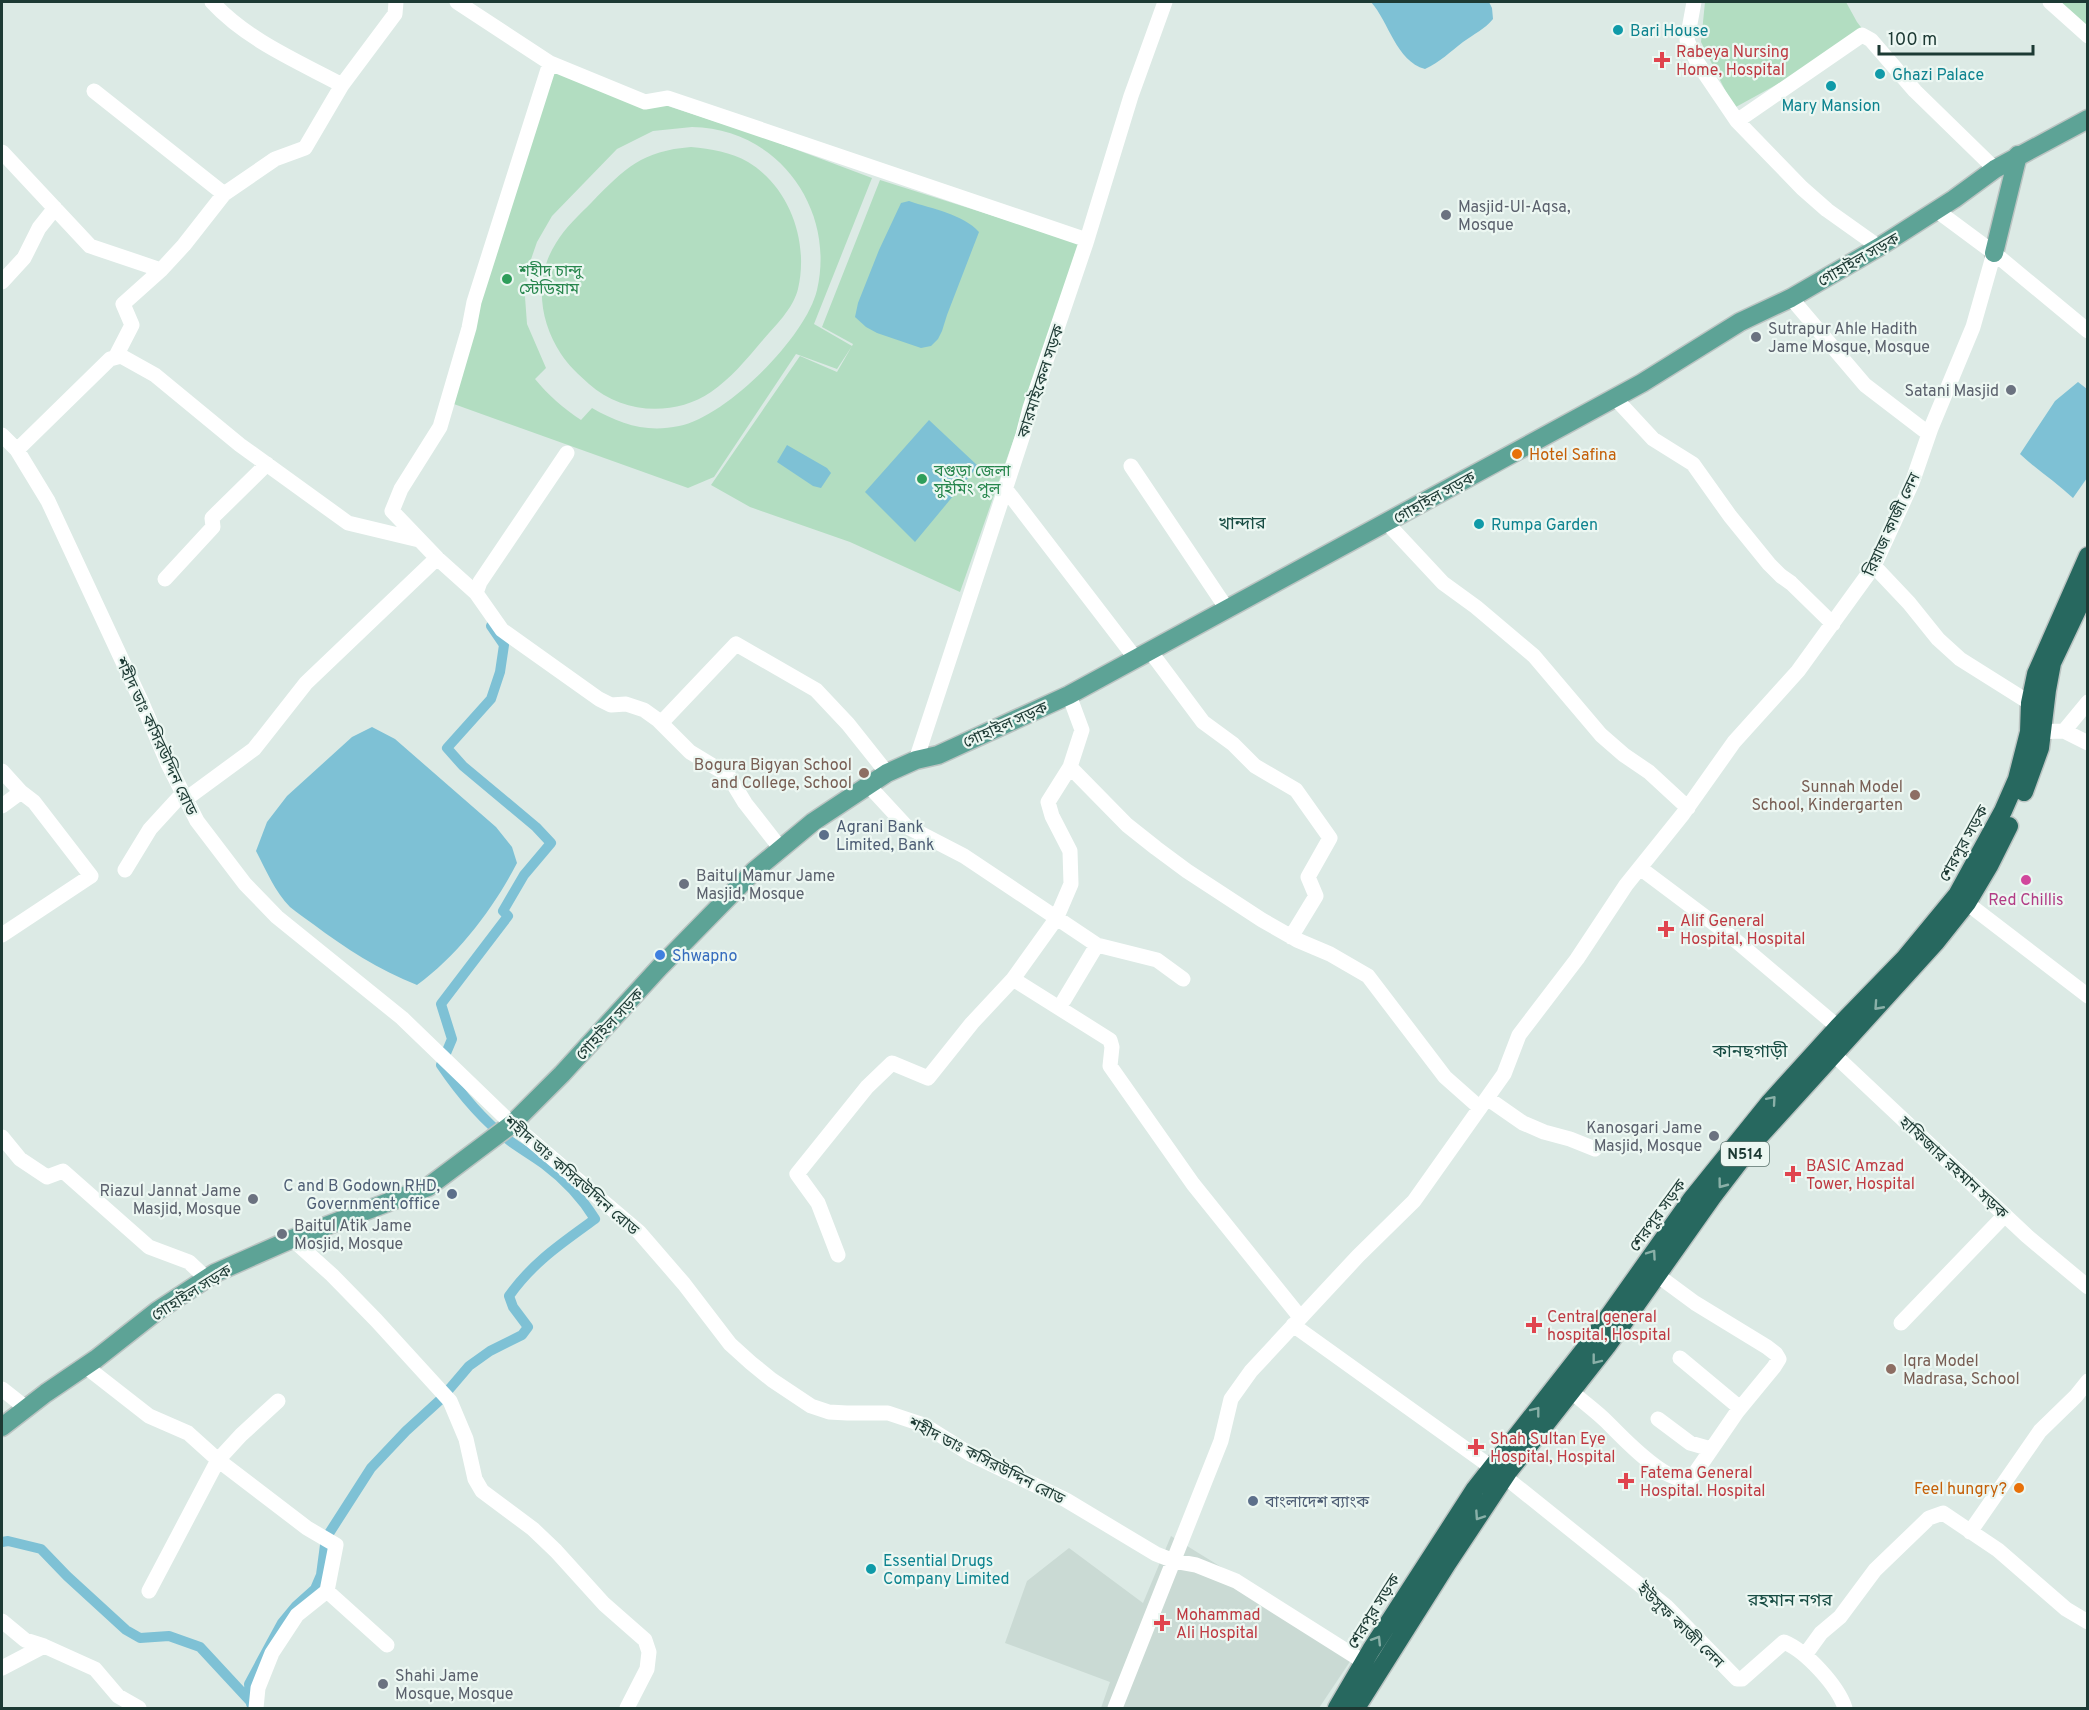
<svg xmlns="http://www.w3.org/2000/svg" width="2089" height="1710" font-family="Overpass,'Noto Sans Bengali',sans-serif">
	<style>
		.built { fill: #cadad4 }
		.green { fill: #b2ddc1; fill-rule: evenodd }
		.water { fill: #7ec1d5 }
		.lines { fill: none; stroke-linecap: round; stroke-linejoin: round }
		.canal { stroke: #7ec1d5; stroke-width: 10 }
		.major-casing { stroke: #bbc4c2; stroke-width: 21 }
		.highway-casing { stroke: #bbc4c2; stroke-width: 21 }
		.minor { stroke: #fff; stroke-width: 15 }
		.major { stroke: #5da396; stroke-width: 18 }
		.highway { stroke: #27685f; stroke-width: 18 }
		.oneway { stroke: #8ab0a8 }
		.culture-dot { fill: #0f9aa8; stroke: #ecf7f2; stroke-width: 2 }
		.health-dot { fill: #e0444e; stroke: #ecf7f2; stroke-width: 2 }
		.worship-dot { fill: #6b7280; stroke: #ecf7f2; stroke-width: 2 }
		.leisure-dot { fill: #2e9e5b; stroke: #ecf7f2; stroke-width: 2 }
		.food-dot { fill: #e8710a; stroke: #ecf7f2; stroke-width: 2 }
		.education-dot { fill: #8d6e63; stroke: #ecf7f2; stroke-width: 2 }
		.service-dot { fill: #5c6f8a; stroke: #ecf7f2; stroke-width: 2 }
		.hotel-dot { fill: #d1479c; stroke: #ecf7f2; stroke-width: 2 }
		.shop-dot { fill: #3f7fe0; stroke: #ecf7f2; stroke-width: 2 }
		.labels { text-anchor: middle; stroke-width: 4.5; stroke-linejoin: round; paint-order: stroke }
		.shield { fill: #ecf7f2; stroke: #5b736d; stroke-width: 1.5 }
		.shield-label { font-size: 15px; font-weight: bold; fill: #1d3a34 }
		.culture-label { font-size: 16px; fill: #0d838f; stroke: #ecf7f2; text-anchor: start }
		.health-label { font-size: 16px; fill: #be3a42; stroke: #ecf7f2; text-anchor: start }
		.worship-label { font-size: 16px; fill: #5b616d; stroke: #ecf7f2; text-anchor: start }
		.street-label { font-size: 16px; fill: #1d3a34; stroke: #ecf7f2 }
		.leisure-label { font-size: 16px; fill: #27864d; stroke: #ecf7f2; text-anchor: start }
		.food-label { font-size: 16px; fill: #c56008; stroke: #ecf7f2; text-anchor: start }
		.education-label { font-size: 16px; fill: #785e54; stroke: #ecf7f2; text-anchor: end }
		.service-label { font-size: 16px; fill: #4e5e75; stroke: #ecf7f2; text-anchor: start }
		.hotel-label { font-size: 16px; fill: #b23c85; stroke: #ecf7f2 }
		.shop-label { font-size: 16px; fill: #366cbe; stroke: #ecf7f2; text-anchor: start }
		.neighbourhood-label { font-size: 18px; fill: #184d44; stroke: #ecf7f2 }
	</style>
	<rect width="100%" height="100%" fill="#dceae5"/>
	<path class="built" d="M1171,1536L1357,1651L1319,1708H1101L1110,1682L1005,1643L1027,1581L1069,1548L1143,1603Z"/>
	<path class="green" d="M1705,2H1846L1857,22L1867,35L1734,108L1701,42Z
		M2051,2H2087V36Z
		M551,68L760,136L872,178L814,324L852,346L853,344L822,327L880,180L1079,243L1018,427L960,592L850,542L750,507L711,485L800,356L837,372L852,346L837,369L796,354L714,477L688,488L451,403ZM692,127C777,128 836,208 817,290C806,337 726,417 679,426C646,433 620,424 592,408L581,420C563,408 548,395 535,379L546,368L527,324L525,297L528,268L537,242L552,216L617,149L653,131Z
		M691,147C711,149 731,152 748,162C790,187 809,242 798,289C793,309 775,326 762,341C747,359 730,379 711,392C674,417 622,414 589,384C579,375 568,365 561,354C539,321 534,277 556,243C565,228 579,215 592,202C625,168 642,151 691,147Z"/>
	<path class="water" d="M1371,2H1489L1492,8L1493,19C1485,29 1474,34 1463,42C1450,52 1440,62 1425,69C1396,61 1389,22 1371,2Z
		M909,201C932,209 963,214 979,232L947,315L942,331L938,339L931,346L921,348L877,333L866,327L855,317L858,303L879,250L901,203Z
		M2078,382L2087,389V478L2073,498C2056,482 2037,470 2020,454L2055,401Z
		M929,420L978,466L915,542L865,492Z
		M787,445L827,468L831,473L821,488L813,486L777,462Z
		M372,727L395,739L496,827L512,847L517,863C493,909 459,954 417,985C379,970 345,948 313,924C305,918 297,913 290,907C275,892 266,870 256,851L267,822L287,796L352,737Z"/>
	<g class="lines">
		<path class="canal" d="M2,1542L8,1541L41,1549L67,1576L126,1630L140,1638L169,1636L200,1647L251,1702
			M251,1704L249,1684L271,1643L282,1623L296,1606L315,1589L321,1575L325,1545L328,1535L371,1468L406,1431L440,1400L469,1366L490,1351L522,1335L528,1327L513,1307L509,1296C533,1262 562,1243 595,1219C582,1198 564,1179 544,1164C533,1156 521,1149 510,1141C482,1120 460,1093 441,1065L452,1039L441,1004L508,916L503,911L524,875L551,843L536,827L463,766L447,748L491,699L500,672L504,645L491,626"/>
		<defs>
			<path id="major" d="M1994,253L2018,155
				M2,1427L46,1393L96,1359L157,1311L215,1273L292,1239L428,1187L512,1124L562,1074L659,968L754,871L813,822L887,773L916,760L938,755L1069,695L1642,383L1740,322L1791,298L1879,247L1954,199L1995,169L2088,119"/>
			<path id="highway" d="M2024,792L2040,748L2047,690L2052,663L2088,587
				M1337,1708L1371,1650L1475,1489L1591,1341L1691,1200L1770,1102L1838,1027L1905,958L1957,895L2003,811L2017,779L2029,732L2030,703L2036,674L2088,556
				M1356,1708L1447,1564L1508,1472L1607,1346L1713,1196L1756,1140L1936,942L1967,903L1989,866L2009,826"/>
		</defs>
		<use href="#major" class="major-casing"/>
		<use href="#highway" class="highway-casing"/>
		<path class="minor" d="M212,2C247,40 297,61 342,85
			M457,2L550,63L645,102L668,98L1087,240
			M1694,2L1687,40L1697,62L1737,121L1802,188L1827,210L1879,247
			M2050,2L2088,36
			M550,63L474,302L469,328L440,427L401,489L392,511L437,558L476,593L502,630L599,699L611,705L626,704L644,710L658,720L690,752L728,775L745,803L781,849
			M94,91L224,194
			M1737,121L1862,35L1871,40L1915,91L1995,169
			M2,152L90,246L161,270
			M1936,210L1994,253L2088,331
			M2,282L24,258L39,228L55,208
			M1791,298L1865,385L1929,434
			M116,356L132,325L123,304L161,270L184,245L224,194L275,159L305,148L342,85L395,14L396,2
			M1615,398L1653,439L1693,464L1730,516L1769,564L1781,576L1791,583L1833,624
			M2,435L17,450L48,501L142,703L168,764L197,821L245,884L277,917L402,1018L512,1124L639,1232L684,1284L730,1344L751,1363L772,1380L811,1406L829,1412L847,1413H888L924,1425L970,1454L1066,1500L1156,1554L1174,1561L1196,1565L1236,1581L1364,1662
			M17,450L110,359L121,356L155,375L240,445L348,523L419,540
			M1131,466L1227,609
			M1004,487L1136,659
			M1387,523L1443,583L1476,607L1534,656L1601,735L1624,755L1649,772L1688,808
			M1874,566L1909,603L1938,639L1960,659L2030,703
			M165,579L213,527L212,518L267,464
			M476,593L480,582L567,453
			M1150,651L1203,722L1233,744L1255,766L1296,790L1330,838L1308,877L1316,896L1291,937
			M1069,695L1082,730L1070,767L1127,825L1156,848L1187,871L1262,920L1297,940L1330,954L1368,976L1445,1077L1480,1108
			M661,723L736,644L816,690L848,724L887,773
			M2064,731L2088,702
			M2032,732L2064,731L2088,743
			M916,760L1023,435L1030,408L1086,243L1131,96L1165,2
			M2,771L21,792L34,802L91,876L2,935
			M869,786L906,826L964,856L1097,945L1157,960L1183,979
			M186,799L254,749L306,683L437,558
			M2,806L21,792
			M1640,868L1728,934L1838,1027
			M125,870L150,829L183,793
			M1959,897L2088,996
			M1013,979L1110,1040L1112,1047L1110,1066L1193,1184L1300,1317
			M1064,1000L1097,945
			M1827,1048L2027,1236L2088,1287
			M1487,1098L1523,1123L1544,1132L1570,1139L1595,1149
			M2,1137L20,1159L47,1177L63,1171L149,1247L189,1262L207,1279
			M292,1239L332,1275L376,1320L450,1401L466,1439L475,1479L482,1491L533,1529L556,1551L604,1604L645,1640L649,1652L647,1669L627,1708
			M838,1255L818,1203L797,1174L867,1087L892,1063L928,1078L972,1023L1013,979L1056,919L1071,884L1070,851L1052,816L1048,802L1070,767
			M1901,1323L2005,1215
			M1293,1325L1491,1467
			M1680,1358L1740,1408
			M85,1366L149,1416L188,1433L218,1460L307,1528L336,1545L327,1591L387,1645
			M2,1389L26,1408
			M1571,1391C1583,1402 1596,1411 1607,1422C1623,1438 1667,1486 1691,1479L1737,1412L1774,1367L1779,1359L1776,1354L1767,1347L1695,1303L1657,1275
			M1658,1419L1690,1443L1711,1449
			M1505,1477L1666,1606L1737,1679H1742L1784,1642C1806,1651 1838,1686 1845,1708
			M1970,1532L2040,1431L2076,1396L2088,1381
			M149,1591L218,1460L241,1435L278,1401
			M2,1621L25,1640L44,1646L95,1669L118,1696L139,1708
			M1805,1655L1821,1633L1840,1617L1875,1570L1929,1518L1943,1513L1998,1550L2066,1609L2088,1622
			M2,1668L44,1646
			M256,1708L258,1688L272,1653L297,1615L327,1591
			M1115,1708L1221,1441L1231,1399L1251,1371L1358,1256L1414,1201L1504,1074L1519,1035L1577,959L1626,885L1683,814L1734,742L1798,671L1874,566L1912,483L1931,428L1973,327L1994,253"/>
		<use href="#major" class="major"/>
		<use href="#highway" class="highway"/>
	</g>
	<defs><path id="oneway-chevron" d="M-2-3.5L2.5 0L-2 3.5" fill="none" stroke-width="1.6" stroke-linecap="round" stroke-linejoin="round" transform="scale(1.5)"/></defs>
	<g class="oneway">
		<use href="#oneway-chevron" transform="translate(1878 1006) rotate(132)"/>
		<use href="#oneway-chevron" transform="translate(1772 1100) rotate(-49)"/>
		<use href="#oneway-chevron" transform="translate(1722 1184) rotate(127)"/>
		<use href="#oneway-chevron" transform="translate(1652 1254) rotate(-55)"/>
		<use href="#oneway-chevron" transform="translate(1596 1360) rotate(128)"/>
		<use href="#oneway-chevron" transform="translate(1536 1411) rotate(-52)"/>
		<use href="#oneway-chevron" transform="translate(1479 1516) rotate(124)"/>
		<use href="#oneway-chevron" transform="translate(1377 1640) rotate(-58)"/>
	</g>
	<g class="culture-dot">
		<circle cx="1618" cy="30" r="6"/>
		<circle cx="1880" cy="74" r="6"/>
		<circle cx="1831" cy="86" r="6"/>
		<circle cx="1479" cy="524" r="6"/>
		<circle cx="871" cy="1569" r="6"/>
	</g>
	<g class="health-dot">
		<path d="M1659 51h6v6h6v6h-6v6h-6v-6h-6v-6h6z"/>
		<path d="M1663 920h6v6h6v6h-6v6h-6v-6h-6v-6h6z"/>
		<path d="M1790 1165h6v6h6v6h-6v6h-6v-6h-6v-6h6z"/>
		<path d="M1531 1316h6v6h6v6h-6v6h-6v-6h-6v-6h6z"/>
		<path d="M1473 1438h6v6h6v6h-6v6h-6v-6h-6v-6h6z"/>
		<path d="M1623 1472h6v6h6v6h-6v6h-6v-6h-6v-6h6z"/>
		<path d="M1159 1614h6v6h6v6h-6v6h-6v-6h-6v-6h6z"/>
	</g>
	<g class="worship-dot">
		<circle cx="1446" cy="215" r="6"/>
		<circle cx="1756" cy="337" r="6"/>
		<circle cx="2011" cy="390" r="6"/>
		<circle cx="684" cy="884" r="6"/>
		<circle cx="1714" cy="1136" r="6"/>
		<circle cx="253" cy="1199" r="6"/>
		<circle cx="282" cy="1234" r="6"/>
		<circle cx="383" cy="1684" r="6"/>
	</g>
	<g class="leisure-dot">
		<circle cx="507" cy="279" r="6"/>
		<circle cx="922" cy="479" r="6"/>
	</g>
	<g class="food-dot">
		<circle cx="1517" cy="454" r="6"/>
		<circle cx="2019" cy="1488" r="6"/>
	</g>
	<g class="education-dot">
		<circle cx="864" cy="773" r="6"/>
		<circle cx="1915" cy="795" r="6"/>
		<circle cx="1891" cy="1369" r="6"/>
	</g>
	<g class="service-dot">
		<circle cx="824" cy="835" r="6"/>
		<circle cx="452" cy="1194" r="6"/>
		<circle cx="1253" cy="1501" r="6"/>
	</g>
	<circle class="hotel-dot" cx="2026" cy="880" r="6"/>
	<circle class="shop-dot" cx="660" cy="955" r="6"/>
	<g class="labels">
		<rect class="shield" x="1721" y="1142" width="48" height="24" rx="4.5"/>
		<g class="shield-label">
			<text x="1745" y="1159">N514</text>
		</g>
		<g class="culture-label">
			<text x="1630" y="36">Bari House</text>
			<text x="1892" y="80">Ghazi Palace</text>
			<text x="1831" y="111" text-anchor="middle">Mary Mansion</text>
			<text x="1491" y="530">Rumpa Garden</text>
			<text x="883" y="1566">Essential Drugs<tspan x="883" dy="18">Company Limited</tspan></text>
		</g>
		<g class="health-label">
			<text x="1676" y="57">Rabeya Nursing<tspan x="1676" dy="18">Home, Hospital</tspan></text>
			<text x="1680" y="926">Alif General<tspan x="1680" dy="18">Hospital, Hospital</tspan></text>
			<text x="1806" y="1171">BASIC Amzad<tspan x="1806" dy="18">Tower, Hospital</tspan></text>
			<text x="1547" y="1322">Central general<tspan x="1547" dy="18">hospital, Hospital</tspan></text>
			<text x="1490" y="1444">Shah Sultan Eye<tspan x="1490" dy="18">Hospital, Hospital</tspan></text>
			<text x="1640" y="1478">Fatema General<tspan x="1640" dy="18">Hospital. Hospital</tspan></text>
			<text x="1176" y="1620">Mohammad<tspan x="1176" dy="18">Ali Hospital</tspan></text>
		</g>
		<g class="worship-label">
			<text x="1458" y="212">Masjid-Ul-Aqsa,<tspan x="1458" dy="18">Mosque</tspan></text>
			<text x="1768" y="334">Sutrapur Ahle Hadith<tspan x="1768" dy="18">Jame Mosque, Mosque</tspan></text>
			<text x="1999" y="396" text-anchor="end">Satani Masjid</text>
			<text x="696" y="881">Baitul Mamur Jame<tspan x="696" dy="18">Masjid, Mosque</tspan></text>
			<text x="1702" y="1133" text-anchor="end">Kanosgari Jame<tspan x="1702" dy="18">Masjid, Mosque</tspan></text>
			<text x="241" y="1196" text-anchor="end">Riazul Jannat Jame<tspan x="241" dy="18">Masjid, Mosque</tspan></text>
			<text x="294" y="1231">Baitul Atik Jame<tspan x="294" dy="18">Mosjid, Mosque</tspan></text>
			<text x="395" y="1681">Shahi Jame<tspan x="395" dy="18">Mosque, Mosque</tspan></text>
		</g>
		<g class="street-label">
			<text transform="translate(1858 259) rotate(-30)" y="6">গোহাইল সড়ক</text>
			<text transform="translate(1040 381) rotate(-72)" y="6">কারমাইকেল সড়ক</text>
			<text transform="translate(1434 497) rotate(-29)" y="6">গোহাইল সড়ক</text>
			<text transform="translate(1891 524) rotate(-65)" y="6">রিয়াজ কাজী লেন</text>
			<text transform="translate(1005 724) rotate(-24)" y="6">গোহাইল সড়ক</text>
			<text transform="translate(157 736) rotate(65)" y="6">শহীদ ডাঃ কসিরউদ্দিন রোড</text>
			<text transform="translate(1963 843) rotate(-61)" y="6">শেরপুর সড়ক</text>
			<text transform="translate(609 1024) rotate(-47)" y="6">গোহাইল সড়ক</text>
			<text transform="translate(1954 1167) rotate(43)" y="6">হাফিজার রহমান সড়ক</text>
			<text transform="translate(572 1175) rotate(41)" y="6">শহীদ ডাঃ কসিরউদ্দিন রোড</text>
			<text transform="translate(1657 1215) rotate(-54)" y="6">শেরপুর সড়ক</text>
			<text transform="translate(191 1292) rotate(-32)" y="6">গোহাইল সড়ক</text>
			<text transform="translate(987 1460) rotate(27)" y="6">শহীদ ডাঃ কসিরউদ্দিন রোড</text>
			<text transform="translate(1373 1611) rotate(-58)" y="6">শেরপুর সড়ক</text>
			<text transform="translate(1681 1625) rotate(44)" y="6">ইউসুফ কাজী লেন</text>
		</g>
		<g class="leisure-label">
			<text x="519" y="276">শহীদ চান্দু<tspan x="519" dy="18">স্টেডিয়াম</tspan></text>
			<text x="934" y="476">বগুড়া জেলা<tspan x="934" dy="18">সুইমিং পুল</tspan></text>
		</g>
		<g class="food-label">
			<text x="1529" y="460">Hotel Safina</text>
			<text x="2007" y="1494" text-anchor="end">Feel hungry?</text>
		</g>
		<g class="education-label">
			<text x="852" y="770">Bogura Bigyan School<tspan x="852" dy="18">and College, School</tspan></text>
			<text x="1903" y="792">Sunnah Model<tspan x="1903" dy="18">School, Kindergarten</tspan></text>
			<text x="1903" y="1366" text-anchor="start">Iqra Model<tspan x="1903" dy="18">Madrasa, School</tspan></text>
		</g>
		<g class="service-label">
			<text x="836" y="832">Agrani Bank<tspan x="836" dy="18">Limited, Bank</tspan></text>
			<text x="440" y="1191" text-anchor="end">C and B Godown RHD,<tspan x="440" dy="18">Government office</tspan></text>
			<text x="1265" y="1507">বাংলাদেশ ব্যাংক</text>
		</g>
		<g class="hotel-label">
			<text x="2026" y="905">Red Chillis</text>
		</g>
		<g class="shop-label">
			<text x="672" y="961">Shwapno</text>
		</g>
		<g class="neighbourhood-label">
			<text x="1242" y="529">খান্দার</text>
			<text x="1750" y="1057">কানছগাড়ী</text>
			<text x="1790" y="1606">রহমান নগর</text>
		</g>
	</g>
	<rect width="2089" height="1710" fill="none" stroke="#1d3a34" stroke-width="6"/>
	<path d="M1879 45v9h154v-9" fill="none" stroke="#1d3a34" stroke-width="3"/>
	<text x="1888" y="45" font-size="18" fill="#1d3a34" stroke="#ecf7f2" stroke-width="4.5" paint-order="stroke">100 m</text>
</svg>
